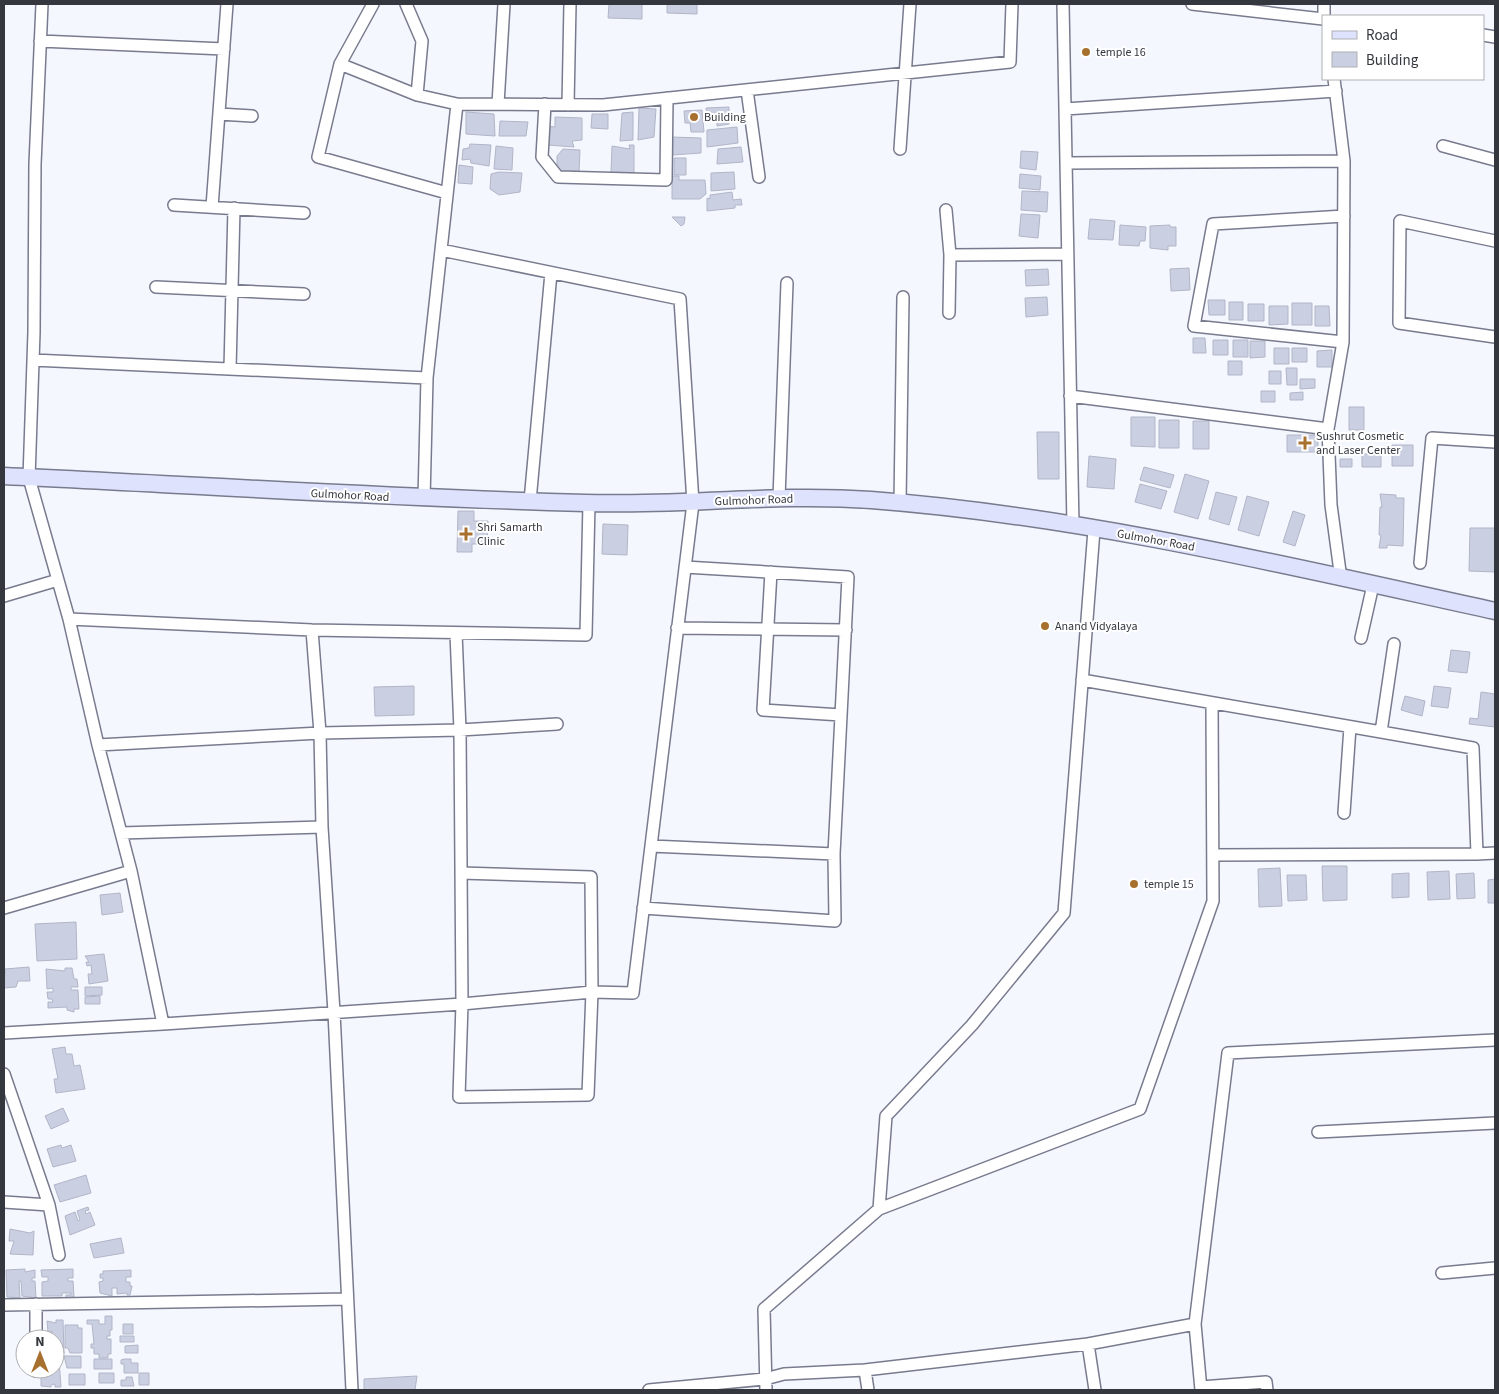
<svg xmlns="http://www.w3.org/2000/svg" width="1499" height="1394" font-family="'Source Sans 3',sans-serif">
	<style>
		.building { fill: #cbcfe2; stroke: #b1b5c7 }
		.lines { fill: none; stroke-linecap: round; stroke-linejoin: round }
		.street-casing { stroke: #787b8d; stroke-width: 14 }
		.secondary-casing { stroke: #787b8d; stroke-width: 19 }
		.street { stroke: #fff; stroke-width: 11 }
		.secondary { stroke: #dee2fd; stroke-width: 16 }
		.poi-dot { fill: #a8702e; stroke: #fff; stroke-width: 2 }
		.labels { text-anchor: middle; stroke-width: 4; stroke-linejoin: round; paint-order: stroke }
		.poi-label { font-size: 12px; fill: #35373e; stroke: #fff; text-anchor: start }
		.street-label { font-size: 12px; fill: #35373e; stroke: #fff }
	</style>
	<rect width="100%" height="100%" fill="#f5f7ff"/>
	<path class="building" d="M609,4H642V19L608,18Z
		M667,4H697V14L667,13Z
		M729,107V124L717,126V116H707L706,108Z
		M639,108L656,109L654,137L638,140Z
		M702,110L704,132H691L690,123H685L684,111Z
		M466,112L494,114L495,136L466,134Z
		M633,112V140L620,141L622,113Z
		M592,114H608V129L591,128Z
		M555,117L582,118V140L572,141L574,147L548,145L547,126L555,127Z
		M500,121L528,122L526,136H499Z
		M737,127L738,143L707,147V130Z
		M671,137L701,138V153L672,155Z
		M470,144L491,145L489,166L471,163L470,159L462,160L463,149L469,148Z
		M629,145H634V173H611L612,146L630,149Z
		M496,146L513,148L512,170L494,169Z
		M741,147L743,162L717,164L718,149Z
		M563,149L580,150L579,173L557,172V156Z
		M1021,151L1038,152L1036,170L1020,168Z
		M674,158H686V175H674Z
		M459,165L473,167L472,184L458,183Z
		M499,172L522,173L520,192L499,195L490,189L491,174Z
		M734,172L735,189L711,191V173Z
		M1020,174L1041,176L1040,190L1019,188Z
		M672,176H679V180H705L706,194L700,199H672Z
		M1022,191L1048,192L1047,212L1021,210Z
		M732,192L733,200L741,199L742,205H735V208L707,211V198L710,199V195Z
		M1021,214L1040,215L1038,238L1019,236Z
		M672,217H685L684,224L681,226Z
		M1090,219L1115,221L1113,240L1088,239Z
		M1120,225L1146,227L1145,241H1140L1139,246L1119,245Z
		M1170,225V227H1176V246H1168V250L1150,248V226Z
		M1189,268L1190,290L1171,291L1170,269Z
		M1048,269L1049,285L1026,286L1025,270Z
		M1047,297L1048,315L1026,317L1025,298Z
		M1208,300H1225V315H1209Z
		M1229,302H1243V320H1229Z
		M1292,303H1312V325H1292Z
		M1248,304H1264V321H1248Z
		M1269,306H1288V324L1269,325Z
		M1315,306H1329L1330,326H1315Z
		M1193,338H1205L1206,353H1193Z
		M1213,340H1228V355H1213Z
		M1233,340H1248V357H1233Z
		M1250,341H1265V357L1250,358Z
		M1274,348H1289V364H1274Z
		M1292,348H1307V362H1292Z
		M1332,350V367H1317V351Z
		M1228,361H1242V375H1228Z
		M1286,368H1297V385H1287Z
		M1269,371H1281V384H1269Z
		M1300,379H1315V388L1300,389Z
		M1261,391H1275V402H1261Z
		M1303,392V400H1290V393Z
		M1349,407H1364V430H1349Z
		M1131,417H1155V447L1131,446Z
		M1159,420H1179V448H1159Z
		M1193,421H1209V449H1193Z
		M1037,432H1059V479H1038Z
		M1287,435H1318V452H1287Z
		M1392,445H1413V466H1392Z
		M1362,454H1381V467H1362Z
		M1089,456L1116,459L1114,489L1087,487Z
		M1340,459H1352V467H1340Z
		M1144,467L1174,475L1170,488L1140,480Z
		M1185,474L1209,481L1198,519L1174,512Z
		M1140,484L1167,491L1161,509L1135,502Z
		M1216,492L1237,497L1229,525L1209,519Z
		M1380,494L1396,495V498H1404L1403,546L1387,545V548H1379L1381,535H1379L1380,507H1382Z
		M1247,496L1269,502L1259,536L1238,530Z
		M458,511H474V521H488L487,544H472V552H457Z
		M1293,511L1305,515L1295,546L1283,542Z
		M603,524L628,525L627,555L602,554Z
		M1470,528H1495V572L1469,571Z
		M1451,650L1470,652L1467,673L1448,671Z
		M414,686V715L375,716L374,687Z
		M1434,686L1451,688L1448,708L1431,706Z
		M1481,692L1495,694V727L1469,724L1470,718L1478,719Z
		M1405,696L1425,701L1422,716L1401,710Z
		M1322,866H1347V900L1323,901Z
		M1280,868L1282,906L1259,907L1258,869Z
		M1449,871L1450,899L1428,900L1427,872Z
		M1409,873V897L1392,898V874Z
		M1474,873L1475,898L1457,899L1456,874Z
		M1287,875H1306L1307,900L1288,901Z
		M1495,879V903H1488V880Z
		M120,893L123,912L102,915L100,895Z
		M76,922L77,959L37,961L35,924Z
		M104,954L108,981L89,984L88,974H92L91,965L87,966L86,962H89L85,956Z
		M29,967L30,981H18L16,987L4,988L5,969Z
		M65,968H72L74,979H77L78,987H71V990H78L79,1009H74V1012L67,1010V1007L48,1008V1002H53L52,999H48L47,992H53V988L47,989L46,969L65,971Z
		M85,987H102V995L85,996Z
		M100,996V1004H85V997Z
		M65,1047L66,1054H72L74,1066L80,1065L85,1089L56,1093L54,1079H58L52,1049Z
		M63,1108L69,1121L51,1129L45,1116Z
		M61,1145L62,1148L71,1145L76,1161L53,1167L47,1149Z
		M86,1175L91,1193L60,1202L54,1185Z
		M88,1207L89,1210L85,1211L86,1214L90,1212L95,1225L70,1235L65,1216L75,1212L78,1221L80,1220L77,1211Z
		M10,1229L30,1233L34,1231L33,1255L10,1254L14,1241H9Z
		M121,1238L124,1253L94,1258L90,1244Z
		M25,1269V1272L35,1270V1278H32V1281H35L36,1298L22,1296L21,1281H19L20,1298L7,1297L6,1270Z
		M73,1269V1278H68V1281H73L74,1297L66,1298V1295H71V1293H62V1296H42V1282L48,1281V1277H42L41,1270Z
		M131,1270V1277H126V1282H130V1286H132L130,1295H127V1293L117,1294V1288H112V1296L100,1293L99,1282L103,1281V1278H100V1274H103V1271Z
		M105,1316H112V1330H110V1336H107V1339H111V1354H108V1358H99V1354H94V1348H91V1344H94L92,1324H87V1320H99V1324H105Z
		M56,1320H63L64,1353H55V1339H47V1337H52V1331L48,1332L47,1321L56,1323Z
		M123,1324H133V1334H123Z
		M65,1325H78V1328H82V1353H70L68,1348H65Z
		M120,1336H134V1342H120Z
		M138,1345V1353H125V1346Z
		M64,1356H81V1368H67Z
		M55,1359L59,1360L61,1387H55V1384L51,1385V1387L41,1386V1377H47L46,1369H55Z
		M94,1359H112V1369H94Z
		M124,1359H131V1363H138V1373H124V1364H121V1360Z
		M99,1373H114V1383H99Z
		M139,1373H149V1385H139Z
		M69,1374H85V1385H69Z
		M417,1376L415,1390H364V1379Z
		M126,1377H132L134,1386H121V1380H126Z"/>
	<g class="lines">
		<defs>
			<path id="street" d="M373,4L340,64L318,157L447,193
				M1063,4L1073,526
				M1192,4L1323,19
				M1324,4V16
				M1483,35L1495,37
				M40,41L224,49
				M340,64L417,95L422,41L406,4
				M1334,79L1344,161L1343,342L1328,429L1331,505L1341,579
				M747,90L759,177
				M417,95L457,104L603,105L1010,62L1012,4
				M498,104L504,4
				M545,104L542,157L558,177L666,180L667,98
				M568,105L570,4
				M1065,109L1336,91
				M219,114L252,116
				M1443,146L1495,160
				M900,149L910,4
				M1066,163L1344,161
				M174,205L304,213
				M212,207L227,4
				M946,210L950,255L949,313
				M1495,241L1400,221L1399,323L1495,337
				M441,250L680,299L693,503L633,993L592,992L462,1004L460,730L456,633
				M950,255L1067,254
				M156,287L304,294
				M1343,342L1194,326L1213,224L1344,216
				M33,360L427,378L424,499
				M230,369L234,208
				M427,378L457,104
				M1070,396L1328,429
				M779,498L787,283
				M530,501L551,273
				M900,503L903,297
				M1420,563L1432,438L1495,442
				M771,572L763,710L841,715
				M4,596L58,580
				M69,619L312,630L586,635L589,503
				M677,628L846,630
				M312,630L320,733L322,827L334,1012L352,1390
				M1361,638L1373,585
				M1082,680L1473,748L1477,854L1495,853
				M1381,732L1394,644
				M98,745L320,733L460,730L557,724
				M1344,813L1350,727
				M121,833L322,827
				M651,846L834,854L848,577L685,567
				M1213,855L1477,854
				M4,908L131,871
				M643,908L835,921L834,854
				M163,1024L462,1004L459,1097L588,1095L592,992L591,877L461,873
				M4,1033L163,1024L131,871L98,745L69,619L29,478L34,332L35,164L42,4
				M4,1074L49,1205L4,1202
				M1318,1132L1495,1123
				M49,1205L59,1255
				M879,1209L886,1116L972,1025L1064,913L1094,530
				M1442,1273L1495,1268
				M36,1304V1339
				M4,1305L347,1299
				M1195,1324L1228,1053L1495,1040
				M1088,1344L1195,1324L1201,1390
				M36,1369V1371
				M865,1370L868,1390
				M1201,1387L1266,1382L1267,1390
				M649,1390L765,1379L784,1374L865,1370L1088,1344L1095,1390
				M766,1390L764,1309L879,1209L1140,1109L1213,901L1212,704"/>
			<path id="secondary" d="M4,476C197,485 391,498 585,503C680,506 776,493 871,500C1082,516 1289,566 1495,611"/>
		</defs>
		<use href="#street" class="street-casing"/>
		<use href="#secondary" class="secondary-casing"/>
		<use href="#street" class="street"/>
		<use href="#secondary" class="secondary"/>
	</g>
	<g class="poi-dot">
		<circle cx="1086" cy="52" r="5"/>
		<circle cx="694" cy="117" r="5"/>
		<path d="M1302.5 435.5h5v5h5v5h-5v5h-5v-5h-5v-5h5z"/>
		<path d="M463.5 526.5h5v5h5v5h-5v5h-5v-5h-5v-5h5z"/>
		<circle cx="1045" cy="626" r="5"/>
		<circle cx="1134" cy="884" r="5"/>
	</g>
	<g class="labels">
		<g class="poi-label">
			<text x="1096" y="56">temple 16</text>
			<text x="704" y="121">Building</text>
			<text x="1316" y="440">Sushrut Cosmetic<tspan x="1316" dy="14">and Laser Center</tspan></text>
			<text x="477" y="531">Shri Samarth<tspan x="477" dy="14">Clinic</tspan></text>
			<text x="1055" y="630">Anand Vidyalaya</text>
			<text x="1144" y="888">temple 15</text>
		</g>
		<g class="street-label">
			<text transform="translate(350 495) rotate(3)" y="4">Gulmohor Road</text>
			<text transform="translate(754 500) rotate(-2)" y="4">Gulmohor Road</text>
			<text transform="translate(1156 540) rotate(10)" y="4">Gulmohor Road</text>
		</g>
	</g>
	<rect width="1499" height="1394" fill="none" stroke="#35373e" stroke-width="10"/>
	<rect x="1322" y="15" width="162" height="65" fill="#ffffff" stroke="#aeafb2"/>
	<rect x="1332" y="31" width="25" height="8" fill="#dee2fd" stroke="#aeafb2"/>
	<text x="1366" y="40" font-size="15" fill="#35373e">Road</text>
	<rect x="1332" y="52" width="25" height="15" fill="#cbcfe2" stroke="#aeafb2"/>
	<text x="1366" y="65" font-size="15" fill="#35373e">Building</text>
	<g transform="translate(40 1354)"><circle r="24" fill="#ffffff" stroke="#aeafb2"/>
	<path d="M0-4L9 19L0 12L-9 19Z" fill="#a8702e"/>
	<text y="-8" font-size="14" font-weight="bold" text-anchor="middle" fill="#35373e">N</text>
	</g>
</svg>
